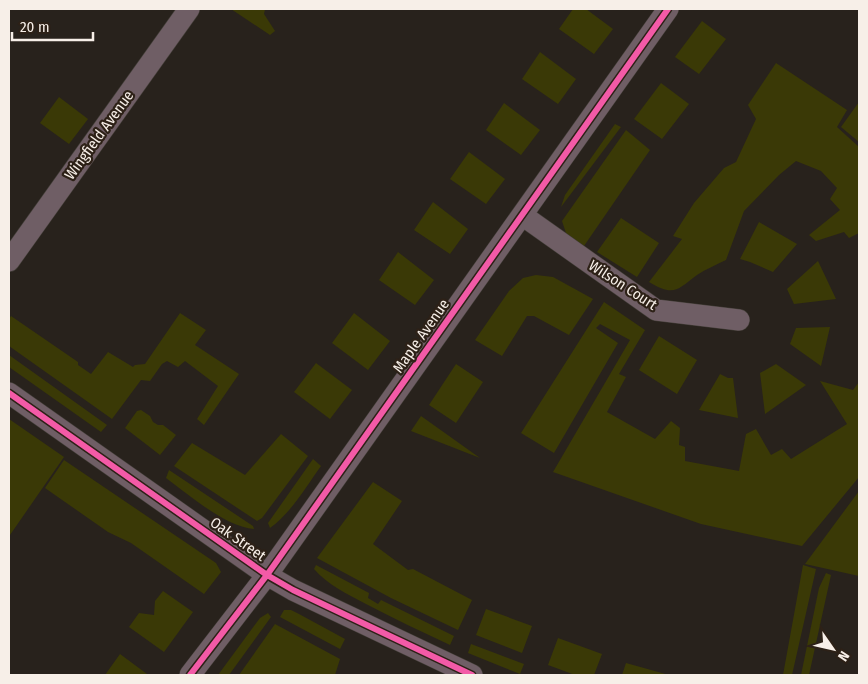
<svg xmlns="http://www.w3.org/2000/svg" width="868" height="684" font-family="'Fira Sans Condensed',sans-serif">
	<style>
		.green { fill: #3a3906 }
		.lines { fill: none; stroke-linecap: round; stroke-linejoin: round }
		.street-casing { stroke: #443f39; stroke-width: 22 }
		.street { stroke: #6f5e65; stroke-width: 21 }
		.cycleway-casing { stroke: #2d2117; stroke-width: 9 }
		.cycleway { stroke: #f35aa7; stroke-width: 6 }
		.labels { text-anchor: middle; stroke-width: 4.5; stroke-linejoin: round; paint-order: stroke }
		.street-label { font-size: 15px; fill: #f7efe8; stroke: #2d2117 }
	</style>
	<rect width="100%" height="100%" fill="#28221c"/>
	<path class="green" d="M231,9H265L264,14L275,31L270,35Z
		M573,9H586L613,29L594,54L559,29Z
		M702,21L726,39L699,74L675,57Z
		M540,52L576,79L558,104L522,79Z
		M776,63L847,110L837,127L859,147V233L849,238L844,232L816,241L809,235L840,210L830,199L837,188L821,171L796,161L779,175L744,211L726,260C716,265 706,269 697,275C677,290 674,297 649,282L682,239L673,236L694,203L724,168L736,162L756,119L748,105Z
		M661,83L689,104L662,139L634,119Z
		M59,97L88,119L69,144L40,123Z
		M859,102V142L841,127Z
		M504,103L540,130L521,155L486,130Z
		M615,124L621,127L561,207L565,195Z
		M626,130L650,150L584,246L566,233L562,221Z
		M469,152L505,179L486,204L450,179Z
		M433,202L468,229L450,254L414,230Z
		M621,218L659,243L637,277L597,252Z
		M759,222L797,244L773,272L750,262L740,259Z
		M398,252L434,280L415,305L379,280Z
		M818,261L836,299L794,304L787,289Z
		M536,275L553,277L593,299L569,335L534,316H527L502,356L475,340L509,291L523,278Z
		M604,302L645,330L619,374L626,377L607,412L655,439L671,421L680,428L679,445L685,447V461L739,471L746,434L756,429L771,455L782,449L791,459L847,424L820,381L853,390L859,382V477L802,546L701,524L553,472L630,340L600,324L596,328L618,343L554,453L521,433Z
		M180,313L206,330L195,345L239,374L204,425L197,419L218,386L185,361L178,367L167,361L162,364L150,381L141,380L112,419L9,346V319L11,316L78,362V365L91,374L108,352L133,367L135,365L145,364Z
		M354,313L390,341L368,370L332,343Z
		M830,327L821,366L790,344L796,328Z
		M659,336L697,360L677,394L639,370Z
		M9,355L107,425L101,432L9,367Z
		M316,363L352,390L330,419L294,392Z
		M456,364L483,382L456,423L429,405Z
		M776,364L806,385L765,414L760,373Z
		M720,374L728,378H733L738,418L699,410Z
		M141,410L150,416L153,422L158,425H163L176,435L160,455L125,428L137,411Z
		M421,416L480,458L411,431Z
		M9,419L64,457L10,535L9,534Z
		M281,434L308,456L262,518L257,521L174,466L192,443L245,475Z
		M313,459L321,466C306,487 291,513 270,528L268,523Z
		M64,460L216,563L221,572L204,594L131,543L108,532L45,488Z
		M169,470L253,526L254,529C226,527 189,495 166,478Z
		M373,482L402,501L373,544L408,570L413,569L472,600L458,630L391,598L317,558Z
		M859,491V576L805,564Z
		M316,565L369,593L368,598L378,604L381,600L454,636L450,645C422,632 393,618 366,604C347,594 328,585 314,569Z
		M803,565L816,569L792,675H783Z
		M826,573L831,575L809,675H801L819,588Z
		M163,591L193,612L164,652L129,627L139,613L154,615L155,601Z
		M486,609L532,626L522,653L476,635Z
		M284,610H291L299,614L345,639L340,649L280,617Z
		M268,613L271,617L229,675H218L254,626L260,618Z
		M275,624L340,659L335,675H239Z
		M558,638L602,654L594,675H575L548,665Z
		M471,644L524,664L520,674L468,653Z
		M120,654L147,674L146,675H105Z
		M626,663L669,675H622Z"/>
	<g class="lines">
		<defs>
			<path id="street" d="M522,215L656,310L739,320
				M9,261L189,9
				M9,393L267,575L293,590L472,675
				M190,675L267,575L668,9"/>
		</defs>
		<use href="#street" class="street-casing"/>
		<use href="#street" class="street"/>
		<defs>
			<path id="cycleway" d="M9,393L267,575L293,590L472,675
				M190,675L267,575L668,9"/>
		</defs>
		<use href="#cycleway" class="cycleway-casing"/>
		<use href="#cycleway" class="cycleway"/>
	</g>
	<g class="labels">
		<g class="street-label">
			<text transform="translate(99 135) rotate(-54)" y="5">Wingfield Avenue</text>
			<text transform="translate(623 285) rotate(33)" y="5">Wilson Court</text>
			<text transform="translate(421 336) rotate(-55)" y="5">Maple Avenue</text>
			<text transform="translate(238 539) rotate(35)" y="5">Oak Street</text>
		</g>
	</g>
	<rect width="868" height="684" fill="none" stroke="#f7efe8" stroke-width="20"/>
	<g transform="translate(833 649) rotate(124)" stroke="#2d2117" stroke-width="4" paint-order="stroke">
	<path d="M0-4L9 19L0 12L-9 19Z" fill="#f7efe8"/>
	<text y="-8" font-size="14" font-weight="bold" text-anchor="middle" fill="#f7efe8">N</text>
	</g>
	<path d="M12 32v8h81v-8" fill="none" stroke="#f7efe8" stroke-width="2.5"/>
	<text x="20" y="32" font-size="15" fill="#f7efe8" stroke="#2d2117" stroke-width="4" paint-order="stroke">20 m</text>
</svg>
